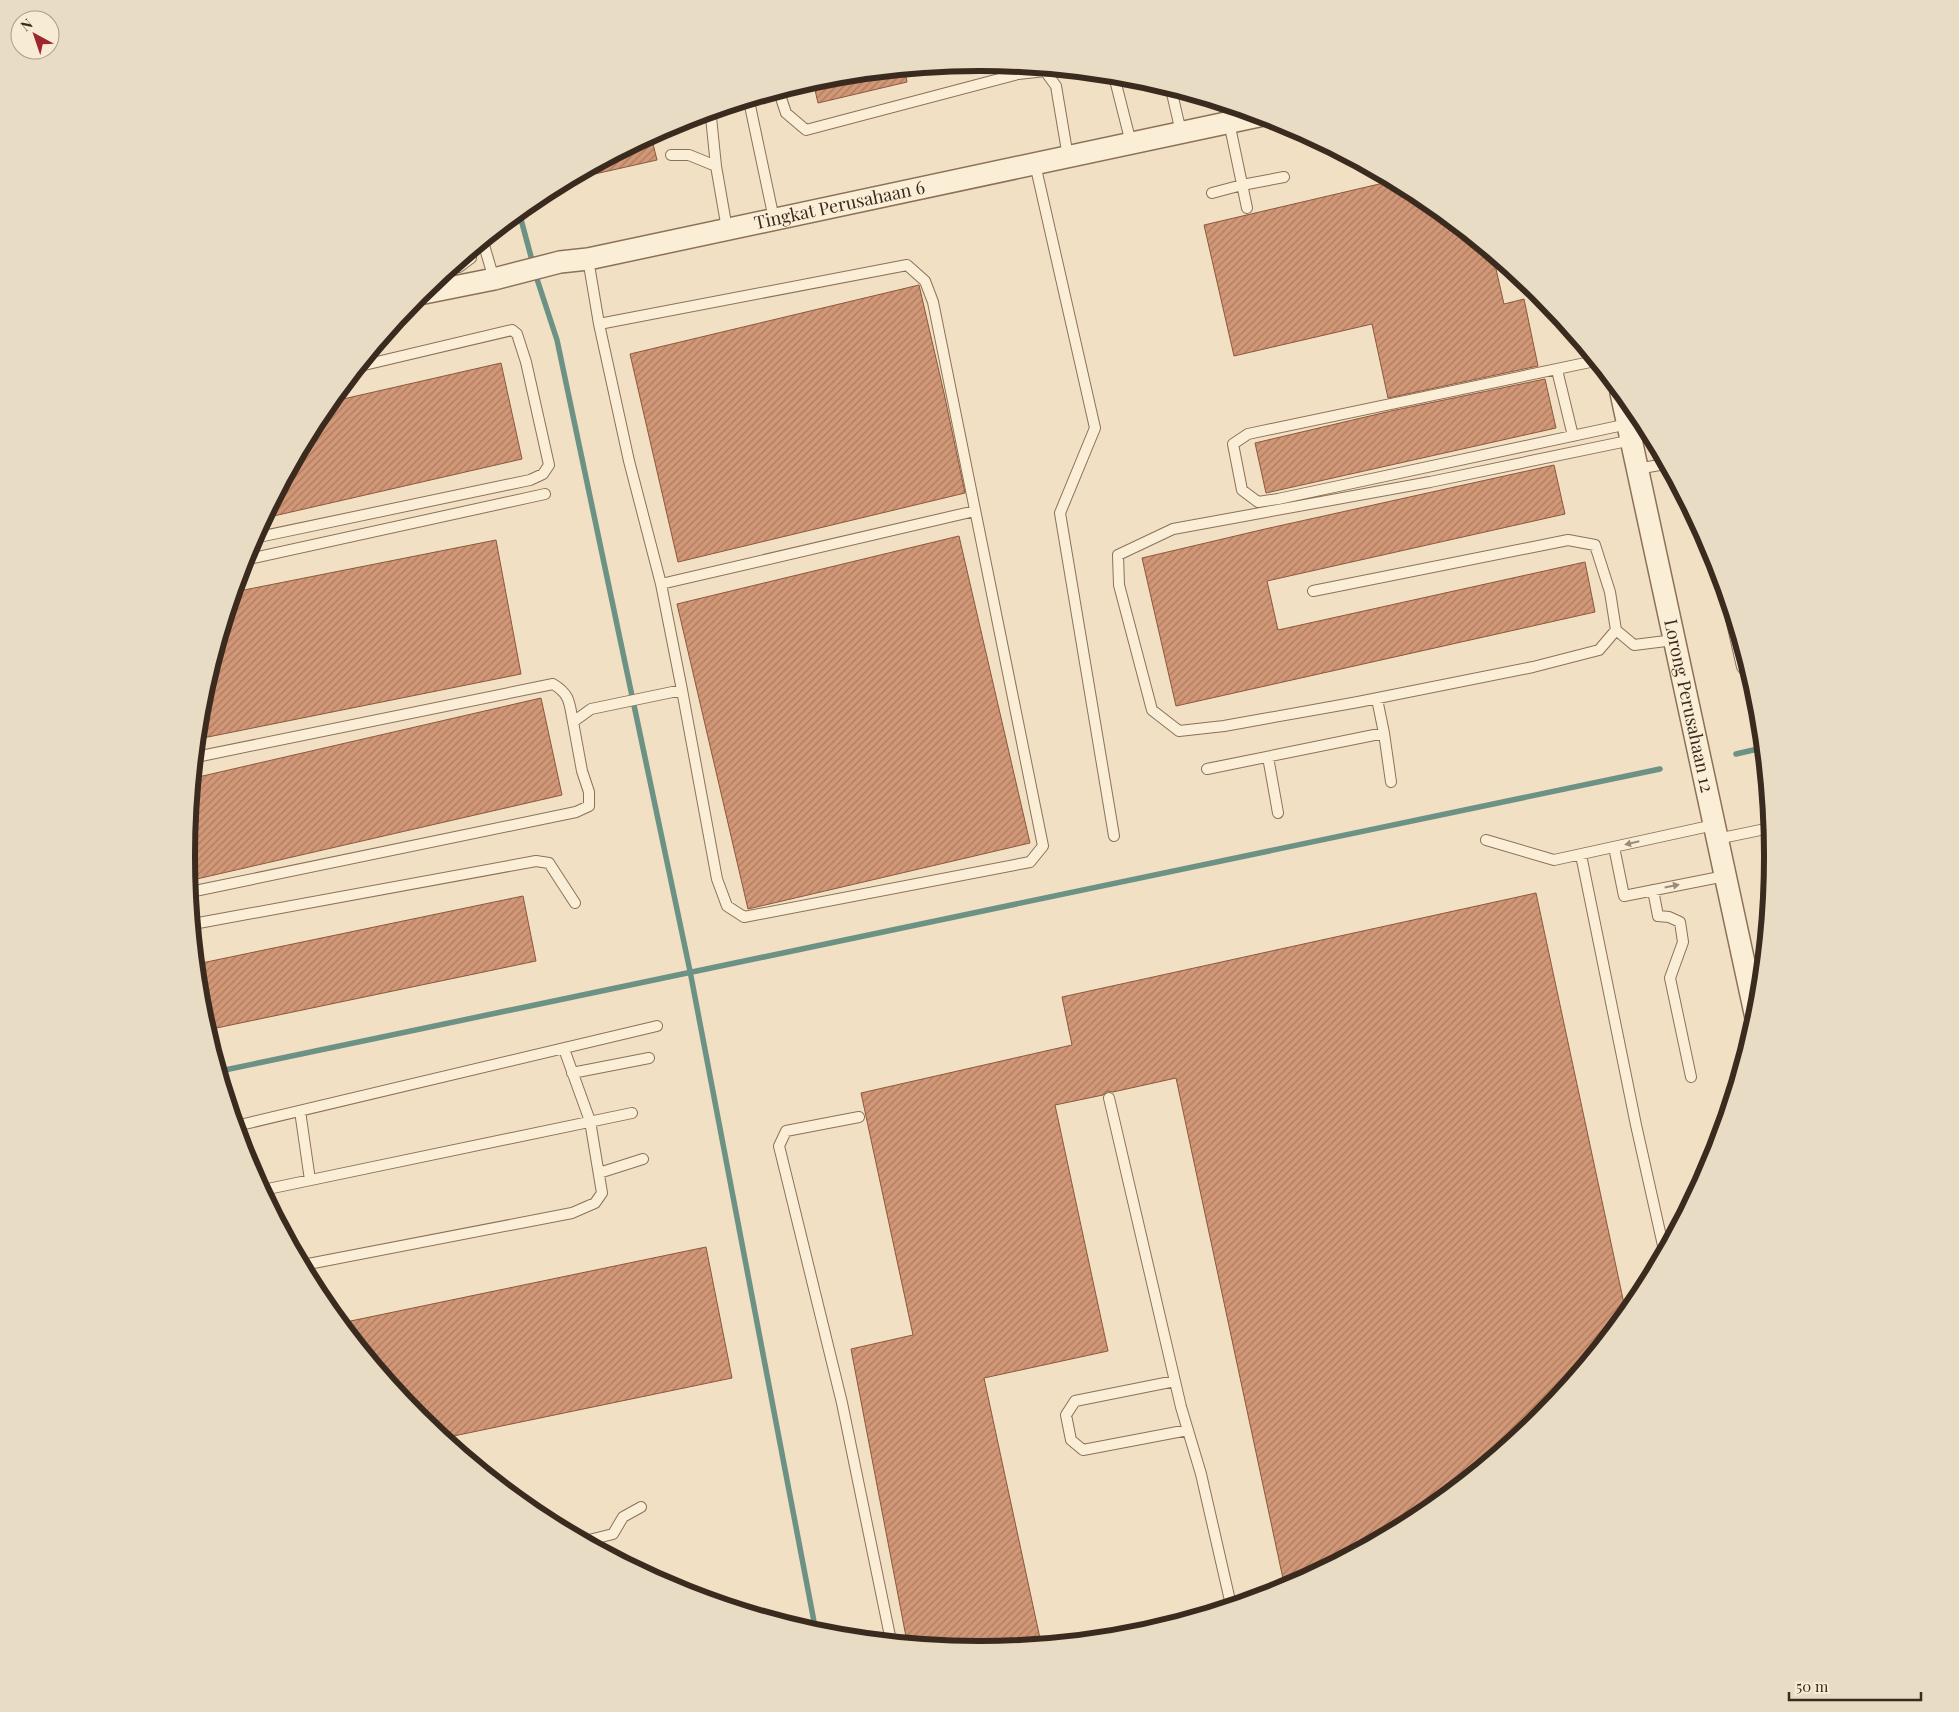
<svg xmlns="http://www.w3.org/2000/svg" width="1959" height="1712" font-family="'Playfair Display',serif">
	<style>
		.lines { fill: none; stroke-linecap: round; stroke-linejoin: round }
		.stream { stroke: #6c9286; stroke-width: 5.5 }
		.building { fill: url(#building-hatch); stroke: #8d583d }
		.lane-casing { stroke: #8c7159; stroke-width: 12 }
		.street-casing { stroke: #8c7159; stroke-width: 24 }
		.lane { stroke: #fbeed7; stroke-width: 10 }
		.street { stroke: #fbeed7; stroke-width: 21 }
		.oneway { fill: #9b8c7a }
		.labels { text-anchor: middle; stroke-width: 4.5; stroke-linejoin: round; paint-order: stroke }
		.street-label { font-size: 18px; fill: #3b2a1e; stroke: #f7ebd3 }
		.rim { fill: none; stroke: #3b2a1e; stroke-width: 6 }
	</style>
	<defs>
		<pattern id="building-hatch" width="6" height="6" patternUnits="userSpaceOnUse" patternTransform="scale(1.25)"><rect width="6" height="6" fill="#d19777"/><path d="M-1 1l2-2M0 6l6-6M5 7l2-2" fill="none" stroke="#ab7b61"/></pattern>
	</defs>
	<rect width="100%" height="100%" fill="#f1e0c3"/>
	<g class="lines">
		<path class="stream" d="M519,212L533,264
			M535,273L557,340L690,971L816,1632
			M1736,754L1762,748
			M220,1071L1660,769"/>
	</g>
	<path class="building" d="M905,70L907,82L818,103L813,81L825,78Z
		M651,136L657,160L586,176L584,172Z
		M1392,181L1421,196L1493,256L1504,304L1524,299L1538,366L1388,398L1372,324L1234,356L1204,225Z
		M919,285L944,393L965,493L678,562L630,354Z
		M501,363L522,459L265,518L320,415L330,402Z
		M1545,379L1556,428L1266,493L1255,443L1391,411Z
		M1554,465L1565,514L1267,581L1278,630L1585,562L1595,612L1176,706L1142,558L1265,529Z
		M959,536L1030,843L748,909L677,604Z
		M496,540L521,674L198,739L201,701L234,592Z
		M541,698L562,795L188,881L186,856L194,778Z
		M1536,893L1626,1313L1540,1417L1420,1516L1285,1588L1176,1078L1113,1092L1108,1091L1103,1095L1055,1105L1108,1351L984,1378L1041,1643L979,1650L907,1642L851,1349L913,1335L861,1093L1072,1045L1062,997Z
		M523,896L536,961L207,1030L201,1011L197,964Z
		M706,1247L732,1378L444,1438L418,1417L341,1323Z"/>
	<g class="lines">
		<defs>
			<path id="lane" d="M1114,76L1131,143
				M1171,89L1181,132
				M779,92L786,113L806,130L1018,74L1045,71L1056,86L1068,157
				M749,101L774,219
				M711,117L716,166
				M1229,122L1247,208
				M671,155H689L716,166L727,229
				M1035,164L1095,428L1060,513L1114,836
				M1212,193L1242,185L1284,177
				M483,242L494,279
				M588,259L599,324
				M451,268L459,267L471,258L470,252
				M1595,361L1248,434L1233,444L1242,490L1258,502L1278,499L1628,424
				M1557,370L1573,436
				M1637,469L1665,464
				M254,538L530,480L543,474L549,465L526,362L517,334L512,330L360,366
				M244,560L545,494
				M661,584L975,511
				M1313,591L1568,540L1595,545L1610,592L1616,630L1634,645L1674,640
				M1727,601L1742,667L1751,678
				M1616,630L1599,650L1533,667L1358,702L1224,726L1179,731L1152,710L1119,585L1118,555L1173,529L1430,482L1632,440
				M1377,699L1384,733L1391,782
				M196,757L553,684C571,695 569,703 573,722
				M1268,757L1278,813
				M1207,769L1384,733
				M1717,839L1770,828
				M1486,840L1554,860L1714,825
				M1614,847L1624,896L1725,876
				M1581,855L1636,1125L1664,1250
				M1653,890L1658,916L1669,917L1680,922L1683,942L1670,978L1691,1077
				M190,892L576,812L589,806V792L582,771L573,722L591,709L682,690L717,879L727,906L744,917L1030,862L1043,846L933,302L925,281L907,265L599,324L629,461L661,584L682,690
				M193,924L536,861L549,863L575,903
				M572,1073L649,1058
				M1109,1098L1181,1407L1201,1474L1231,1605
				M300,1111L310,1180
				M859,1117L786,1131L779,1146L842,1403L891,1641
				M236,1126L657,1026
				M599,1173L643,1159
				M263,1190L632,1113
				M303,1265L572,1213L595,1203L602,1193L590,1121L564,1049
				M1175,1381L1075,1401L1066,1415L1071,1440L1083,1450L1188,1430
				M585,1541L613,1534L623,1517L641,1507"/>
			<g id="street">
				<path id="s1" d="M419,294L494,279L560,262L588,259L1259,116"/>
				<path id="s2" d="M1621,393L1756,1018"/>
			</g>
		</defs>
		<use href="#lane" class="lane-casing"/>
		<use href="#street" class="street-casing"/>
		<use href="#lane" class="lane"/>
		<use href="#street" class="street"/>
	</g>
	<defs><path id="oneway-solid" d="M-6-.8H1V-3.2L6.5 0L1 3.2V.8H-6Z" transform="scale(1.25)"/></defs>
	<g class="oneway">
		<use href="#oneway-solid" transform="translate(1632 843) rotate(167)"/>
		<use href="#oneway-solid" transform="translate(1672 886) rotate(-11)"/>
	</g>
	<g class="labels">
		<g class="street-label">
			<text dy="6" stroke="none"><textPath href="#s1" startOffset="430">Tingkat Perusahaan 6</textPath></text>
			<text dy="6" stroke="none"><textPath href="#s2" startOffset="320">Lorong Perusahaan 12</textPath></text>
		</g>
	</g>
	<path d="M0 0H1959V1712H0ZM979 71H980A784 784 0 0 1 1764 855V857A784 784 0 0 1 980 1641H979A784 784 0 0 1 195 857V855A784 784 0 0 1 979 71Z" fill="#e8dcc5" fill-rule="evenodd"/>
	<path class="rim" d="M979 71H980A784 784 0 0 1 1764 855V857A784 784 0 0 1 980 1641H979A784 784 0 0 1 195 857V855A784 784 0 0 1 979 71Z"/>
	<g transform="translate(35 35) rotate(320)"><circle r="24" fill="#f7ebd3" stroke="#ac9e8b"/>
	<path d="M0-4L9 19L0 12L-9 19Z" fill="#9f252e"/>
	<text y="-8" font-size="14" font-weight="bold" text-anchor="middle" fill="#3b2a1e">N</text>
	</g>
	<path d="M1789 1692v8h132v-8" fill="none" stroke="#3b2a1e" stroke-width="2.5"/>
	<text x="1796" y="1692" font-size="15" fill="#3b2a1e" stroke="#f7ebd3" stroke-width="4" paint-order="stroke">50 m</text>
</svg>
